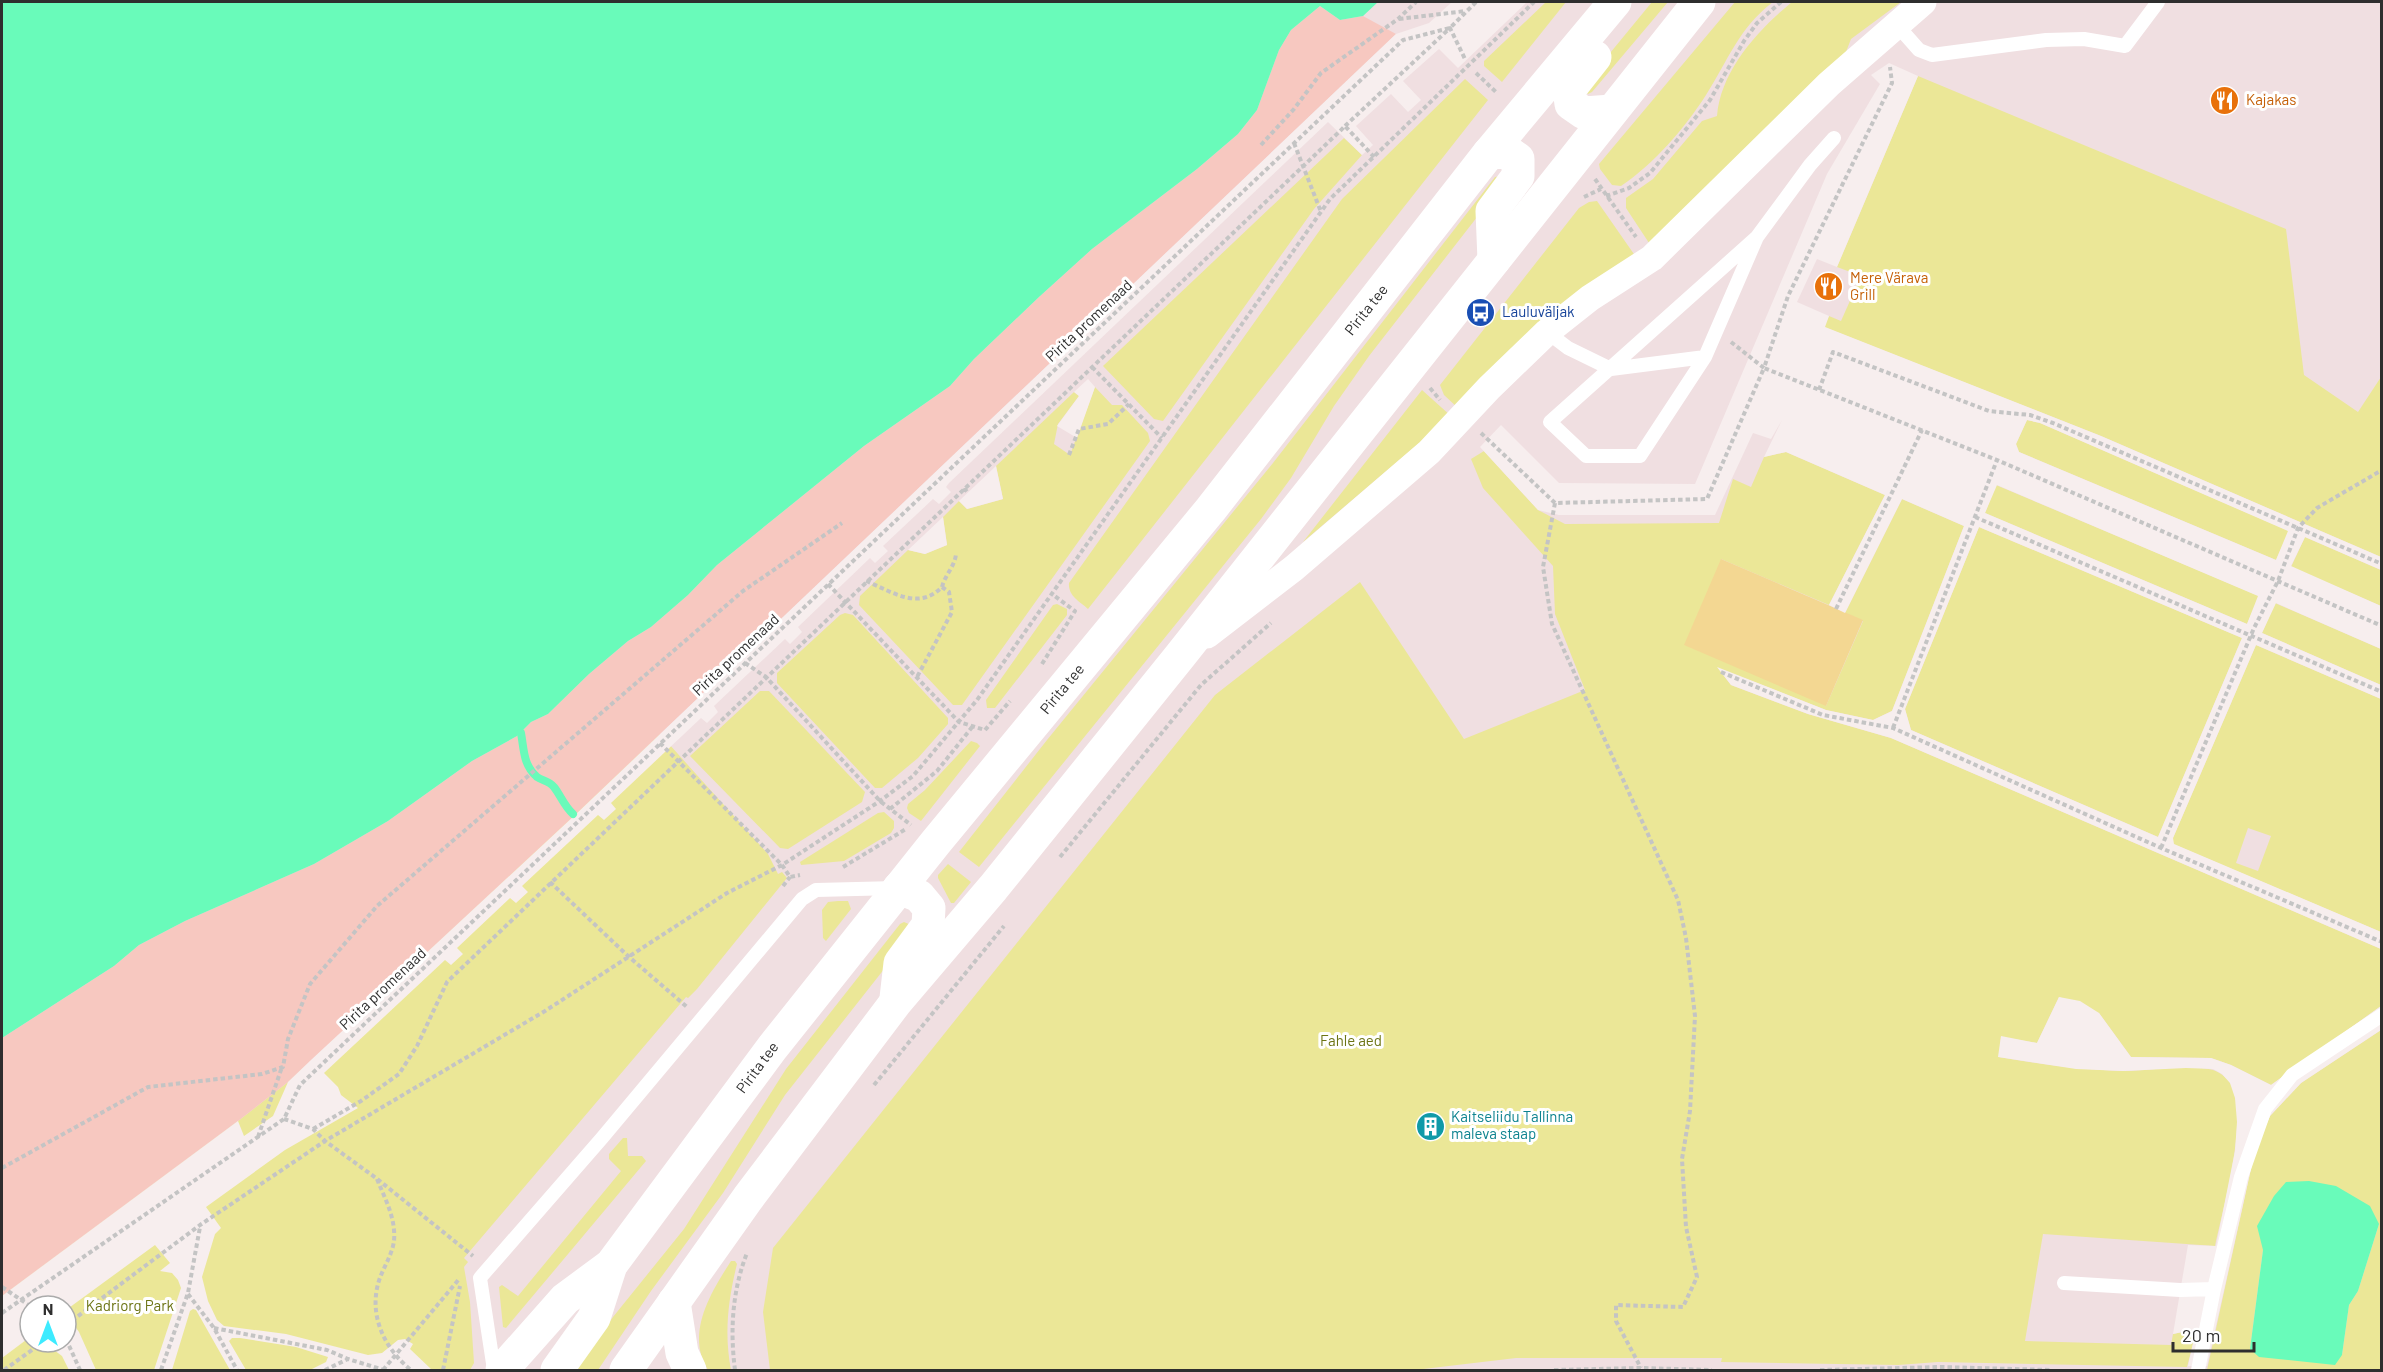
<svg xmlns="http://www.w3.org/2000/svg" width="2383" height="1372" font-family="Barlow,sans-serif">
	<style>
		.green { fill: #ebe797; fill-rule: evenodd }
		.sand { fill: #f7c8c0 }
		.pitch { fill: #f3d792 }
		.plaza { fill: #f7eeee; fill-rule: evenodd }
		.water { fill: #69fbba }
		.lines { fill: none; stroke-linecap: round; stroke-linejoin: round }
		.stream { stroke: #69fbba; stroke-width: 8 }
		.path { stroke: #c4c4c4; stroke-width: 4; stroke-dasharray: 4.5 3; stroke-linecap: butt }
		.service { stroke: #fff; stroke-width: 14 }
		.minor { stroke: #fff; stroke-width: 27 }
		.secondary { stroke: #fff; stroke-width: 33 }
		.labels { text-anchor: middle; stroke-width: 6; stroke-linejoin: round; paint-order: stroke }
		.food-label { font-size: 15px; fill: #c56008; stroke: #fff; text-anchor: start }
		.street-label { font-size: 15px; fill: #2e2e2e; stroke: #fff }
		.transit-label { font-size: 15px; fill: #164399; stroke: #fff; text-anchor: start }
		.park-label { font-size: 15px; fill: #6c7414; stroke: #fff }
		.culture-label { font-size: 15px; fill: #0d838f; stroke: #fff; text-anchor: start }
	</style>
	<rect width="100%" height="100%" fill="#f0dfe1"/>
	<path class="green" d="M1546,2H1566L1502,82L1484,66V61Z
		M1652,2H1668L1592,92L1588,94L1585,92L1587,81Z
		M1735,2H1773C1738,29 1729,59 1706,95C1684,129 1654,164 1621,186L1612,185L1600,169L1599,164Z
		M1792,2H1901L1851,39L1846,52L1651,246L1626,208V198L1653,179L1702,121L1717,116C1721,70 1758,30 1792,2Z
		M1918,76L2286,229L2304,375L2358,412L2381,377V557L2101,436L1824,327L1829,316L1841,321L1861,276L1837,267Z
		M1465,79L1488,100L1088,609C1079,601 1068,596 1069,583L1342,199Z
		M1344,138L1362,155L1314,209L1163,421L1154,419L1103,366Z
		M1501,176L1502,185L1369,356L1334,406L1291,478L1261,519L979,867L959,852L1047,740L1273,463L1495,177Z
		M1597,201L1636,257L1459,409L1444,395L1440,385L1579,208L1589,202Z
		M1095,387L1112,405H1122L1148,433L1150,441L962,705H953L859,605L860,596L908,550L925,554L947,545L943,517L959,501L967,509L1003,499L996,466L1074,392L1079,396L1058,424L1054,444L1070,455Z
		M1422,390L1451,416L1303,542Z
		M2027,420L2040,423L2289,531L2276,560L2019,452L2016,444Z
		M1484,451L1538,510L1565,524L1719,523L1733,479L1751,487L1764,457L1786,452L1885,495L1829,605L1721,559L1826,706L1863,621L1845,613L1902,499L1964,526L1892,711L1873,720L1826,710L1718,668L1731,685L1808,714L1891,738L2381,949V1006L2271,1085L2231,1065L2211,1058L2131,1057L2099,1013L2059,997L2037,1043L2001,1037L1999,1057C2040,1064 2080,1070 2122,1071C2147,1071 2190,1063 2213,1070C2220,1072 2227,1078 2231,1084C2249,1118 2223,1208 2215,1246L2043,1234L2025,1341L2171,1345L2173,1334L2197,1329L2187,1367L1938,1362L1898,1365L1721,1362L1722,1358H1516L1415,1370H770L763,1312L773,1248L1215,695L1360,582L1464,739L1585,690L1555,614L1553,566L1483,488L1471,459Z
		M1996,485L2259,596L2247,624L1985,513Z
		M1979,527L2242,638L2158,837L1911,730L1905,709Z
		M2305,537L2381,570V606L2291,567Z
		M2275,603L2381,649V685L2262,633Z
		M1057,604L1067,609V615L995,708H987L986,700L1053,605Z
		M845,613L853,615L948,718V724L918,758L882,788H875L777,683V673L840,615Z
		M2256,645L2381,699V932L2173,844V838ZM2248,828L2271,836L2258,871L2236,863Z
		M760,691H769L865,792L862,802L788,849L780,848L690,756Z
		M660,734L768,854L778,874L782,872L787,878L697,989L688,998L686,997L464,1258L468,1262L464,1267L470,1302L474,1363L470,1370H2V1296L238,1121L288,1082ZM30,1306H66V1342H30Z
		M971,741L977,743L980,746L921,821L909,813L907,808L908,804L925,790Z
		M884,812L894,821V828L891,833L844,861L801,865L800,862L878,813Z
		M948,864L971,882L954,903H951L938,878V875Z
		M838,901H848L851,909L826,941L823,938L822,910L828,902Z
		M904,922L911,925L907,940L785,1095L723,1193L651,1291L598,1370H576L613,1317L684,1229L786,1069L900,924Z
		M2381,1030V1370H2207L2255,1150L2270,1116L2301,1083ZM2379,1224L2358,1291L2349,1305L2342,1355L2250,1349L2263,1250Z
		M623,1138H627L628,1156H642L646,1161L506,1328L503,1327L499,1287L502,1285L518,1296L621,1171L609,1159V1154Z
		M731,1261H735L737,1264C728,1300 724,1334 731,1370H708C685,1334 711,1292 731,1261Z"/>
	<path class="sand" d="M1320,6L1340,20L1363,16L1396,34L575,815L288,1082L238,1121L2,1296V1038L114,966L139,945L185,921L314,864L388,821L472,761L517,736L531,722L548,714L589,674L628,641L651,627L688,595L717,565L864,446L950,386L974,359L1039,297L1092,249L1197,169L1238,134L1257,110L1279,50L1291,30Z"/>
	<path class="pitch" d="M1721,559L1863,620L1826,706L1684,645Z"/>
	<path class="plaza" d="M1452,2H1527L1458,68L1439,49L1403,81L1421,100L1408,112L1391,94L1356,126L1373,145L1362,155L1328,122L949,483L946,487L951,492L939,504L933,499L883,546L888,551L875,563L870,558L798,627L802,632L790,644L785,639L714,706L718,712L707,723L701,718L611,803L616,809L604,820L598,815L522,886L528,892L516,903L510,898L457,948L463,954L451,965L445,960L324,1073L338,1087L341,1095L358,1108L285,1150L206,1207L221,1228L215,1234L202,1277L208,1301L217,1320L224,1326L286,1334L368,1355L382,1353L398,1340L405,1339L413,1344L410,1349L431,1369L443,1370H310L326,1362L328,1357L296,1347L240,1338H232L229,1341L246,1370H230L196,1310L193,1309L190,1311L172,1370H154L181,1288L178,1280L172,1273L160,1271L170,1263L155,1245L66,1310V1306H30V1337L2,1358V1296L238,1121L244,1136L273,1116L288,1082L311,1060L575,815L1396,34L1429,23Z
		M1889,63L1918,76L1837,267L1817,259L1797,302L1829,316L1825,327L2101,436L2381,557V570L2305,537L2291,566L2381,606V649L2276,603L2262,633L2381,685V699L2256,645L2173,838L2174,844L2381,932V949L1891,738L1808,714L1731,685L1717,667L1826,710L1873,720L1892,711L1964,526L1902,499L1845,613L1829,605L1885,495L1786,452L1764,457L1782,420L1771,439L1753,433L1715,515H1559L1538,510L1480,447L1501,425L1559,483L1695,484L1827,174L1880,84L1871,75ZM2027,420L2040,423L2288,531L2276,560L2019,452L2016,444ZM1997,485L2258,596L2247,624L1985,513ZM1979,527L2242,638L2158,837L1911,730L1905,709Z
		M1088,379L1095,387L1077,438L1057,426L1079,396L1074,392Z
		M996,466L1003,499L967,509L959,501Z
		M943,517L947,545L925,554L908,550Z
		M2059,997L2080,1001L2099,1013L2131,1057L2211,1058L2231,1065L2271,1085L2381,1006V1030L2301,1083L2270,1116L2255,1151L2207,1366H2188L2196,1329L2173,1334L2188,1245L2216,1246L2235,1151L2237,1122L2235,1098L2230,1083L2222,1074L2213,1069L2186,1068L2123,1071L2076,1069L1998,1057L2001,1036L2037,1043Z
		M66,1314L79,1332L96,1370H69L62,1356L54,1350L57,1346L54,1342H66Z"/>
	<path class="water" d="M2,2H1378L1363,16L1340,20L1320,6L1291,30L1279,50L1257,110L1238,134L1197,169L1092,249L1039,297L974,359L950,386L864,446L717,565L688,595L651,627L628,641L589,674L548,714L531,722L517,736L472,761L388,821L314,864L185,921L139,945L114,966L2,1038Z
		M2309,1181L2336,1186L2370,1206L2379,1224L2358,1291L2349,1305L2342,1355L2335,1365L2259,1357L2250,1349L2263,1250L2257,1226L2274,1196L2286,1182Z"/>
	<g class="lines">
		<path class="stream" d="M521,733C524,749 523,765 537,777C543,781 549,781 554,787C561,796 564,806 573,814"/>
		<path class="path" d="M1399,19L1466,11
			M1476,73L1496,92
			M1345,126L1450,28L1465,59
			M1294,143L1321,212
			M1261,145L1294,109L1321,73L1398,19L1416,2
			M1595,179L1636,237
			M1606,196L1629,188L1650,173L1710,100L1744,41L1757,23L1781,2
			M1584,197L1601,189
			M1731,342L1764,368L1788,296L1892,83L1890,67
			M1092,367L1162,438
			M1430,388L1440,400
			M1819,390L1833,352L1989,411L2030,415L2053,423L2382,564
			M1481,433L1555,503L1707,499L1764,368L1997,460L2382,626
			M1069,455L1079,429L1108,424L1129,404
			M964,488L968,493
			M1555,503L1543,567L1552,624L1678,900L1686,938L1695,1016L1690,1111L1682,1159L1686,1227L1697,1277L1683,1307L1616,1305V1321L1641,1368
			M1975,517L2382,692
			M866,581C893,592 918,611 942,587L949,592L952,612L917,677
			M828,584L959,722L985,730L1010,701
			M942,587C945,575 955,566 956,554
			M1836,609L1922,430
			M745,663L766,677L880,801L911,825
			M1042,664L1075,611L1052,594
			M1721,672L1823,715L1893,728L2161,848L2382,942
			M1893,728L1997,460
			M660,743L782,865L790,877L800,875
			M890,809L937,771L973,726
			M2161,848L2254,628L2278,581L2298,528L2317,508L2382,470
			M1060,857L1201,685L1271,623
			M843,867L906,829
			M550,882L628,956L687,1007
			M783,886L790,877
			M874,1085L1004,926
			M284,1119L313,1129L325,1141L376,1178L473,1256
			M313,1129L361,1101L399,1074L417,1046L447,982L1339,132L1345,126L1374,157
			M258,1137L282,1067
			M2,1168L148,1087L262,1074L283,1067L288,1039L310,984L377,906L743,591L842,523
			M377,1179C385,1199 396,1218 394,1241C392,1256 382,1269 378,1284C369,1318 386,1350 411,1370
			M2,1287L30,1306
			M188,1294L214,1328L237,1370
			M2,1313L284,1119L300,1085L1403,40L1450,28L1476,2
			M66,1325L200,1225L325,1141L545,1011L727,893L782,865L880,801L913,776L977,700L1330,199L1534,2
			M214,1328L327,1350L348,1359L384,1370
			M66,1339L80,1370
			M4,1370L43,1342
			M161,1370L188,1293L200,1227
			M325,1370L348,1359
			M383,1370L460,1278
			M443,1370L460,1286
			M735,1370C730,1331 732,1291 747,1253
			M1554,1370L1641,1368L1712,1370
			M1820,1370L1940,1367L2050,1370"/>
		<path class="service" d="M1896,24L1919,50L1932,55L2046,40L2084,39L2125,46L2158,2
			M1757,237L1810,165L1834,138
			M1547,332L1568,348L1611,369L1705,357L1640,456H1586L1550,422L1757,237L1705,357
			M2064,1283L2180,1290L2214,1289
			M494,1370L480,1278L486,1271L602,1138L802,899L816,890L897,888
			M2198,1370L2214,1289L2241,1177L2265,1109L2292,1075L2382,1015"/>
		<path class="minor" d="M1207,635L1294,568L1429,452L1489,388L1547,332L1590,298L1652,258L1829,84L1923,2"/>
		<g class="secondary">
			<path d="M1595,57L1569,90L1571,104L1584,113L1612,111"/>
			<path d="M1489,153L1508,152L1518,159V176L1492,211L1494,260"/>
			<path d="M896,998L900,963L928,925L929,908L919,896L899,888"/>
			<path d="M674,1302L682,1353L690,1370"/>
			<path id="s1" d="M502,1370L565,1299L611,1265L772,1048L936,842L1211,509L1489,153L1615,2"/>
			<path d="M557,1370L594,1318L611,1265"/>
			<path d="M626,1370L748,1198L896,1002L993,888L1180,656L1699,2"/>
		</g>
	</g>
	<defs>
		<symbol id="restaurant-disc" viewBox="-11 -11 22 22"><circle r="9.5" fill="#e8710a" stroke="#fff"/><path d="M-5-6h1v4h1v-4h1v4h1v-4h1v5L-1.5 .5V6h-2V.5L-5-1ZM5-6V6H3V1.5H1.5Q1.5-4 5-6Z" fill="#fff"/></symbol>
		<symbol id="bus-disc" viewBox="-11 -11 22 22"><circle r="9.5" fill="#1a4fb4" stroke="#fff"/><path d="M-5-6H5V4H4V6H2V4H-2V6H-4V4H-5ZM-3.5-4V0h7V-4ZM-3.5 1.2v1.5H-2V1.2ZM2 1.2v1.5H3.5V1.2Z" fill="#fff"/></symbol>
		<symbol id="building-disc" viewBox="-11 -11 22 22"><circle r="9.5" fill="#0f9aa8" stroke="#fff"/><path d="M-4-6H4V6H1V3H-1V6H-4ZM-2.5-4.3h1.7v1.8h-1.7ZM.8-4.3h1.7v1.8H.8ZM-2.5-1h1.7V.8h-1.7ZM.8-1h1.7V.8H.8Z" fill="#fff"/></symbol>
	</defs>
	<g fill-rule="evenodd">
		<use href="#restaurant-disc" x="2208" y="84" width="33" height="33"/>
		<use href="#restaurant-disc" x="1812" y="270" width="33" height="33"/>
		<use href="#bus-disc" x="1464" y="296" width="33" height="33"/>
		<use href="#building-disc" x="1414" y="1110" width="33" height="33"/>
	</g>
	<g class="labels">
		<g class="food-label">
			<text x="2246" y="105">Kajakas</text>
			<text x="1850" y="283">Mere Värava<tspan x="1850" dy="17">Grill</tspan></text>
		</g>
		<g class="street-label">
			<text dy="5" stroke="none"><textPath href="#s1" startOffset="1370">Pirita tee</textPath></text>
			<text transform="translate(1089 321) rotate(-43)" y="5">Pirita promenaad</text>
			<text transform="translate(736 655) rotate(-43)" y="5">Pirita promenaad</text>
			<text dy="5" stroke="none"><textPath href="#s1" startOffset="884">Pirita tee</textPath></text>
			<text transform="translate(383 989) rotate(-43)" y="5">Pirita promenaad</text>
			<text dy="5" stroke="none"><textPath href="#s1" startOffset="398">Pirita tee</textPath></text>
		</g>
		<g class="transit-label">
			<text x="1502" y="317">Lauluväljak</text>
		</g>
		<g class="park-label">
			<text x="1351" y="1046">Fahle aed</text>
			<text x="130" y="1311">Kadriorg Park</text>
		</g>
		<g class="culture-label">
			<text x="1451" y="1122">Kaitseliidu Tallinna<tspan x="1451" dy="17">maleva staap</tspan></text>
		</g>
	</g>
	<rect width="2383" height="1372" fill="none" stroke="#2e2e2e" stroke-width="6"/>
	<g transform="translate(48 1324)"><circle r="28" fill="#ffffff" stroke="#ababab" stroke-width="1.5"/>
	<path d="M0-4.5L10 22L0 15L-10 22Z" fill="#3debff"/>
	<text y="-9" font-size="16" font-weight="bold" text-anchor="middle" fill="#2e2e2e">N</text>
	</g>
	<path d="M2173 1342v9h81v-9" fill="none" stroke="#2e2e2e" stroke-width="3"/>
	<text x="2182" y="1342" font-size="18" fill="#2e2e2e" stroke="#ffffff" stroke-width="4.5" paint-order="stroke">20 m</text>
</svg>
